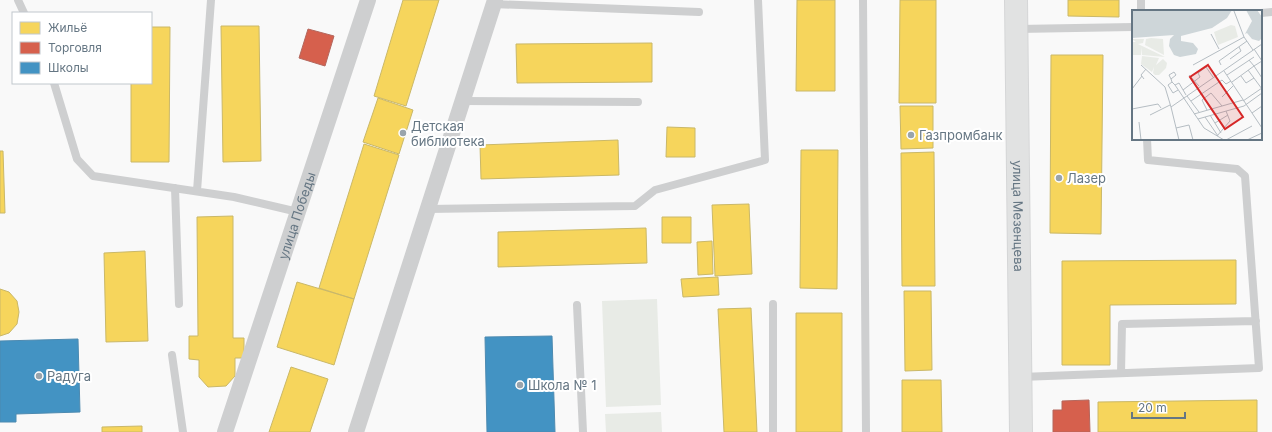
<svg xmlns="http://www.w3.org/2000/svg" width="1272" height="432" font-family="Inter,sans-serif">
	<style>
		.green { fill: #e8ebe6 }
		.homes { fill: #f6d55c; stroke: #cab868 }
		.shops { fill: #d6604d; stroke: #b4675d }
		.schools { fill: #4393c3; stroke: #4d8ab0 }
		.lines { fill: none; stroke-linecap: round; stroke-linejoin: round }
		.secondary-casing { stroke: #d5d6d7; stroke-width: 24 }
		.lane { stroke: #cecfd0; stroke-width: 8 }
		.street { stroke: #cecfd0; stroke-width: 16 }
		.secondary { stroke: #e1e2e2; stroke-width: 22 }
		.poi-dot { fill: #99a4ac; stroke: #fff; stroke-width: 1.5 }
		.labels { text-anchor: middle; stroke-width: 4; stroke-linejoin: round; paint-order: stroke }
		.poi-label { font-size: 13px; fill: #657683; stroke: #fff; text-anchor: start }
		.street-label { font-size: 13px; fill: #657683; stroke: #fff }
		.inset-road { fill: none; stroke: #b5bdc3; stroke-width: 1 }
		.view { fill: #d62828; fill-opacity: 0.15; stroke: #d62828; stroke-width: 2 }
		.inset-edge { fill: none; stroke: #657683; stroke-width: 2 }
	</style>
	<rect width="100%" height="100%" fill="#f9f9f9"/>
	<path class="green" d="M657,299L661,405L606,407L602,301Z
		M661,412L662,432H606L605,414Z"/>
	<path class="homes" d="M403,0H439L406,106L374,96Z
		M797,0H835V91H796Z
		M900,0H936V103H899Z
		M1068,0H1119V17L1068,16Z
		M221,26H259L261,161L223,162Z
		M151,27H170L169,162H131V83H151Z
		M652,43V82L517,83L516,44Z
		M1051,55H1103L1101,234L1050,233Z
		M378,98L413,110L399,154L363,142Z
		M900,106H933V148L901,149Z
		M667,127L695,128V157H666Z
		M618,140L619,175L481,179L480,145Z
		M364,144L399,155L354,299L319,288Z
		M801,150H838L837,289L800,288Z
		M0,151H3L5,213H0Z
		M934,152L935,286H902L901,153Z
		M749,204L752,274L715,276L712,205Z
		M233,216V338H244V358H235V376L226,386L208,387L199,377V360L189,359V336H198L197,217Z
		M662,217H691V243H662Z
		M646,228L647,263L498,267V232Z
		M712,241L713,274L698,275L697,242Z
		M145,251L148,341L106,342L104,253Z
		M1236,260V304L1110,305V365H1062V261Z
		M718,277L719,295L683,297L681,279Z
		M297,282L354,299L334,365L277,347Z
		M0,289L9,292L17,301L19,312L17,324L9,333L0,336Z
		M904,291H931L932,370L905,371Z
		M751,308L757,432H724L718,309Z
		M796,313H842V432H796Z
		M291,367L328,379L310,432H269Z
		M902,380H941L942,432H902Z
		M1257,400V432H1098V402Z
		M142,426V432H102V427Z"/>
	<path class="shops" d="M308,29L334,36L325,66L299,58Z
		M1089,400L1090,432H1053V410H1062V401Z"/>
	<path class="schools" d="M552,336L555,432H487L485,337Z
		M78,339L80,412L16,414V422H0V341Z"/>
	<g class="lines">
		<defs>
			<g id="secondary">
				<path id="s2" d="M1016,0L1021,432"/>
			</g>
		</defs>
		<use href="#secondary" class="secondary-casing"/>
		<path class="lane" d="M18,0L24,13
			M863,0L866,432
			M1141,0V11
			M493,4L699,12
			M1261,13L1272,12
			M1018,29L1133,27
			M54,83L77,159L93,176L234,197L298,212
			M463,101L638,102
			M175,188L179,304
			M197,191L211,0
			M428,209L635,206L655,190L765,160L758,0
			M773,304V432
			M577,305L583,432
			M172,355L183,432
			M1121,373L1122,324L1256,321
			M1021,377L1259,368L1245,176L1237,169L1148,160L1147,139"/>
		<g class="street">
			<path id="s1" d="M225,432L368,0"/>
			<path d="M356,432L495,0"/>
		</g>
		<use href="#secondary" class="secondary"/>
	</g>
	<g class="poi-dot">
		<circle cx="403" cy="133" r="4"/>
		<circle cx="911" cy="135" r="4"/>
		<circle cx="1059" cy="178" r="4"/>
		<circle cx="39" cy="376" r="4"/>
		<circle cx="520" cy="385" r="4"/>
	</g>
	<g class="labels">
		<g class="poi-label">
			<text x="411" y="131">Детская<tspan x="411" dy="15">библиотека</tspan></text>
			<text x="919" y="140">Газпромбанк</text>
			<text x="1067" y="183">Лазер</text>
			<text x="47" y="381">Радуга</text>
			<text x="528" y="390">Школа № 1</text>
		</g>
		<g class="street-label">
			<text dy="5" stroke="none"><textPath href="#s1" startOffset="228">улица Победы</textPath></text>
			<text dy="5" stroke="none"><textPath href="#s2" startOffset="216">улица Мезенцева</textPath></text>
		</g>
	</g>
	<g transform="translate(1132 10)">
		<rect width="130" height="130" fill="#f9f9f9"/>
		<path d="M99,15L103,16L106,27L86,35L82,22ZM19,28L31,29L32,45L13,35L14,29ZM0,29H12L11,33L6,34L33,47L10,45V37L9,45H0V32H4ZM10,46L27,48L24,55L31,49L35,53L34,58L27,65H23L21,63L22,57L20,62L9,54Z" fill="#e8ebe6"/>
		<path d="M0,0H100L95,8L80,18L49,26V31L61,33L66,39L64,44L48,47L42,45L37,36L38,29L42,25L0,28ZM114,0H125L130,7V28L127,31L120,29L115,23L113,24L120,11Z" fill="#ced6d9"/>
		<path class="inset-road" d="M102,1L112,27M79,24L87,39M122,39L130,51M98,49L109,41L107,37M130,51L122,56L130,68M9,55L33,77L39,97M61,55L112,27L121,40M89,55L87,51L115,31M116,60L130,79M92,61L130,118M57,65L67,76M95,65L122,47M109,66L114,73L122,68M12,69L9,65L14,59M39,69L37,65L42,62L44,65L39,69L40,72M100,72L122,56L117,50M43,75L72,118L92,130M0,79L10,66M46,80L41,83L36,75L40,72L43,75L47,73L54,85M51,80L68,67L66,63L74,57L81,67M55,86L67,102M90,87L101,76M59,91L90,70L94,74L99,71M111,91L130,78M0,99L26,94L29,98M75,100L70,90L79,83L90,96M120,103L130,96M62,104L111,90M18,105L38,95M78,105L89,123M73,107L86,126M66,109L112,96L130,83M7,112L9,130M83,113L96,105M44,118L57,115L61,130M85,126L98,111L94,101M47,130L39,97L130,34M94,130L120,116M115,130L130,123"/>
		<path class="view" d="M76,55L111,107L93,119L58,67Z"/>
		<rect width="130" height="130" class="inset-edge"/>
	</g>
	<rect x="12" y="12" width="140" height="72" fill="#ffffff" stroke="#c1c8cd"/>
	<rect x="20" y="22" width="20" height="12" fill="#f6d55c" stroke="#c1c8cd"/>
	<text x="48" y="32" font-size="12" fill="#657683">Жильё</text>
	<rect x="20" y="42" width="20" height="12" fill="#d6604d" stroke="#c1c8cd"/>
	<text x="48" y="52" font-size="12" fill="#657683">Торговля</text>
	<rect x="20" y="62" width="20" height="12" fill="#4393c3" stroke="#c1c8cd"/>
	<text x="48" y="72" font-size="12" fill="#657683">Школы</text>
	<path d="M1132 412v6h53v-6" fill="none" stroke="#657683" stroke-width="2"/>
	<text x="1138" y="412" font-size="12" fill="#657683" stroke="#ffffff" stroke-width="3" paint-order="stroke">20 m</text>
</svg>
